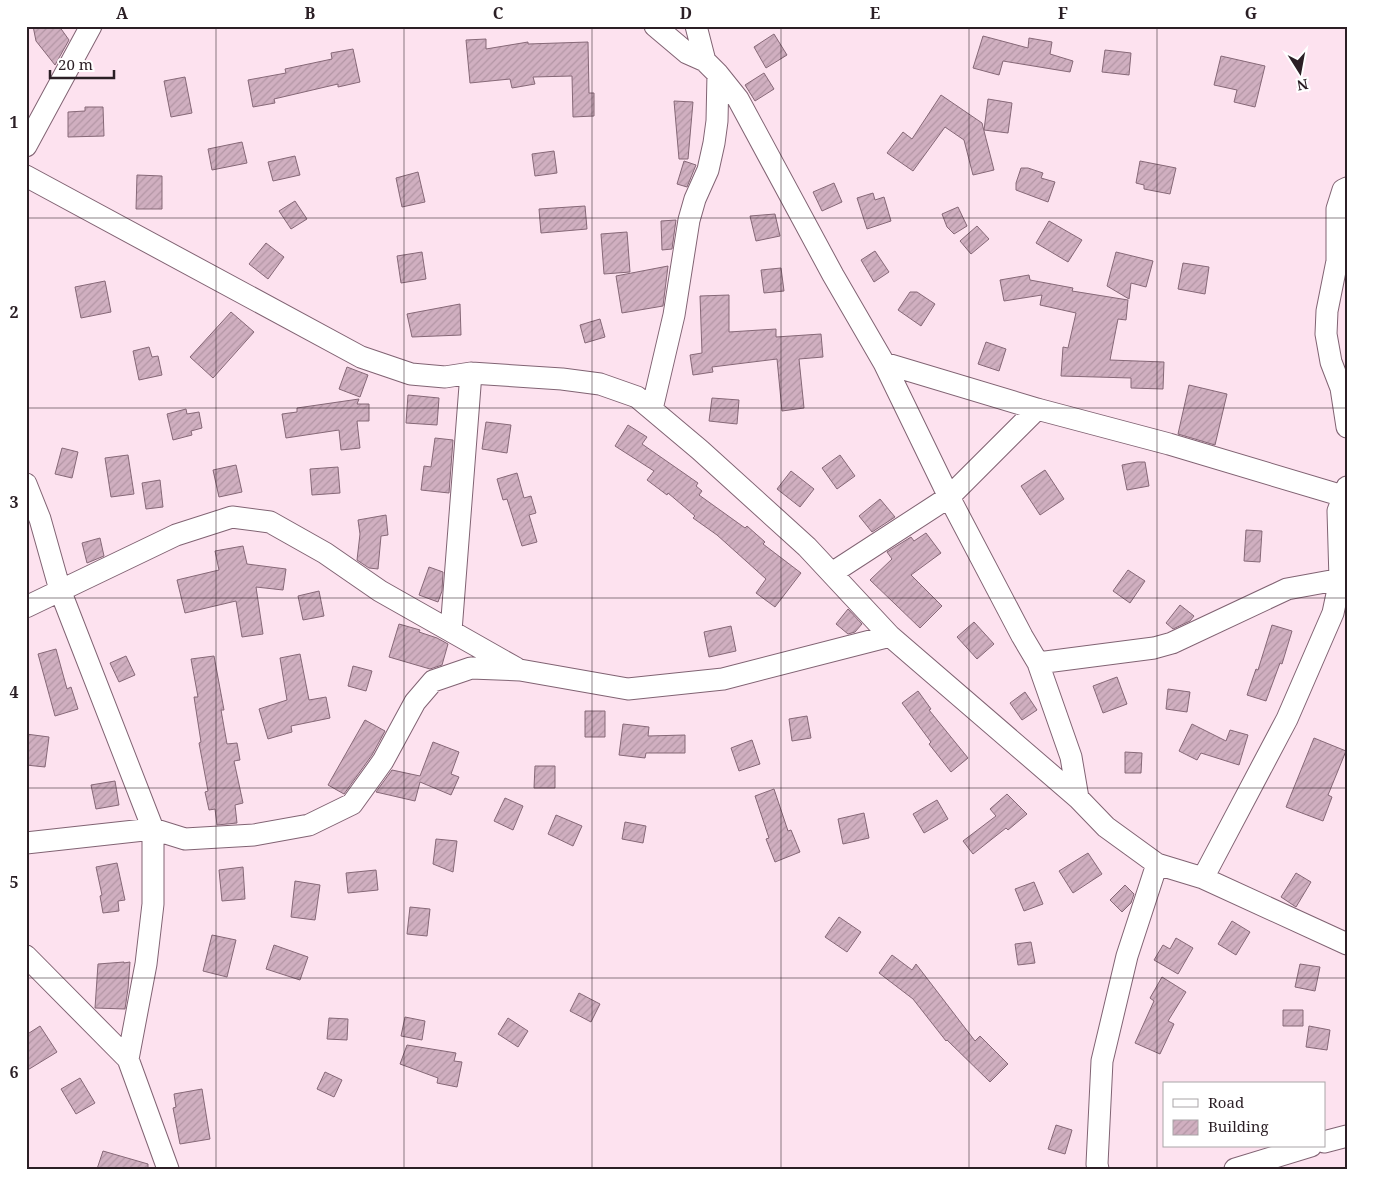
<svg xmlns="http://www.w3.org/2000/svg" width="1373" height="1195" font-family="'Noto Serif',serif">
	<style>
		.building { fill: url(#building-hatch); stroke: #866877 }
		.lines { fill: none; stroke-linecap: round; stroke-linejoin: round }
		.minor-casing { stroke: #816373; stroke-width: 23 }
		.minor { stroke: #fff; stroke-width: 21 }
		.grid { fill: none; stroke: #2b1f25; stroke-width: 1; stroke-opacity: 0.55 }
		.neatline { fill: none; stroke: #2b1f25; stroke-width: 2 }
		.grid-label { font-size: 16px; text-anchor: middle; font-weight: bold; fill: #2b1f25 }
	</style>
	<defs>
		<pattern id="building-hatch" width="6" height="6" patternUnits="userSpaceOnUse" patternTransform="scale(1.25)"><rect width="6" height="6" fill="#d0afc0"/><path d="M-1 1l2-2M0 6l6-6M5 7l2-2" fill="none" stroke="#b396a5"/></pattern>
	</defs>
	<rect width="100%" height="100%" fill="#fde2ef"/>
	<path class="building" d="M33,26H59L69,40L55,65L36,41Z
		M774,34L787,55L766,68L754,47Z
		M983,36L1028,48L1029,38L1052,42L1050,54L1073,61L1070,72L1003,61L999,75L973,68Z
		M486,39V49L528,42V44L588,42L589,93H594V116L573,117L572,76L533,77L535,84L512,88L510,79L470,83L466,40Z
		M353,49L360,82L338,87V84L274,99L275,103L253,107L248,80L286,73L285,69L332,59L331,53Z
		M1105,50L1131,53L1129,75L1102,72Z
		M1221,56L1265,66L1255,107L1234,102L1237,90L1214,85Z
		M764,73L774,89L755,101L745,85Z
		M185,77L192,113L171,117L164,81Z
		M941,95L982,123L994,170L973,175L964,140L945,127L913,171L887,153L903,132L912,139Z
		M988,99L1012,103L1008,133L984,130Z
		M674,101L693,102L688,159H679Z
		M85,107H103L104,136L68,137V112L85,111Z
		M242,142L247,163L212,170L208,149Z
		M554,151L557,173L535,176L532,154Z
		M295,156L300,175L273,181L268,162Z
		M684,161L696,165L687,187L677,184Z
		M1140,161L1176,168L1170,194L1144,189V185L1136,183Z
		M1021,168H1028L1043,173L1041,178L1055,182L1048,202L1016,190V183Z
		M418,172L425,202L402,207L396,178Z
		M137,175L162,176V209H136Z
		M834,183L842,202L822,211L813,192Z
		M873,193L875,200L884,197L891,221L867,229L857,198Z
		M295,201L307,219L291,229L279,211Z
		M585,206L587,229L541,233L539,209Z
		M958,207L967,226L954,234L947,227L942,214Z
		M775,214L780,236L756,241L750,216Z
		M676,220L672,249L662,250L661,221Z
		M1049,221L1082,240L1068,262L1036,243Z
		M977,226L989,239L971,254L960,241Z
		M627,232L630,272L604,274L601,234Z
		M266,243L284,257L268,279L249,264Z
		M875,251L889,272L874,282L861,260Z
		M422,252L426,279L401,283L397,256Z
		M1116,252L1153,261L1146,287L1131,283L1129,299L1107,286Z
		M1183,263L1209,267L1205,294L1178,289Z
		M668,266L663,306L622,313L616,276Z
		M781,268L784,291L764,293L761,270Z
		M1029,275L1030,280L1073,288L1072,291L1128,300L1126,320L1118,319L1110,360L1164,362L1163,389L1131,388V378L1061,376L1063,347L1068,348L1076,313L1040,305L1042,295L1004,301L1000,280Z
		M105,281L111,312L81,318L75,287Z
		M910,292H917L935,304L921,326L898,310Z
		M729,295V332L776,329V337L821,334L823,357L799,359L804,408L782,411L777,359L712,367L713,372L693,375L690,355L702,353L700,296Z
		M460,304L461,335L412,337L407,314Z
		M231,312L254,332L213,378L190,357Z
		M600,319L605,337L585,343L580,325Z
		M986,342L1006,349L999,371L978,364Z
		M149,347L152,357L158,356L162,375L139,380L133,351Z
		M347,367L368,375L360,397L339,389Z
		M1189,385L1227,394L1215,445L1178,434Z
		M408,395L439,398L437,425L406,423Z
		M712,398L739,400L737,424L709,421Z
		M359,399L357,404H369V421H357L360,448L341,450L339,430L286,438L282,414L297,412V408Z
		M186,409L187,414L199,412L202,428L191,431L192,435L173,440L167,414Z
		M486,422L511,425L507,453L482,449Z
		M628,425L647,437L642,444L698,483L696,486L702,491L699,495L745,528L747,526L765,542L763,544L801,573L775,607L756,593L766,579L717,535L693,518L695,516L668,493L667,495L647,480L654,471L615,446Z
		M435,438L453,440L449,493L421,490L424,466L431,467Z
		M62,448L78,452L72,478L55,474Z
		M128,455L134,494L111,497L105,458Z
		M840,455L855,476L837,489L822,468Z
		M1137,462H1145L1149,486L1127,490L1122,465Z
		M236,465L242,492L219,497L213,470Z
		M338,467L340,493L312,495L310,469Z
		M1045,470L1064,499L1040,515L1021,486Z
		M791,471L814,489L800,507L777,489Z
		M517,473L524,498L531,496L536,513L529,515L537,542L522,546L507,499L503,500L497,479Z
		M160,480L163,507L146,509L142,483Z
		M880,499L895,517L872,532L859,516Z
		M386,515L388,535L381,536L378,569L369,568L357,560L360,534L358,520Z
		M1246,530L1262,531L1260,562L1244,561Z
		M926,533L941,553L911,575L942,606L920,628L870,580L892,559L887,552L911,537L914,541Z
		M100,538L104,556L87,563L82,543Z
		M243,546L247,564L286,569L283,590L256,587L263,634L242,637L236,601L185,613L177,580L219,570L215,551Z
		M429,567L443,572L442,591L438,602L419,595Z
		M1128,570L1145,581L1130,603L1113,591Z
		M319,591L324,616L303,620L298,596Z
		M1180,605L1194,616L1190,621L1173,629L1166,623Z
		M848,609L862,624L855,632L848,634L836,624Z
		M974,622L994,644L977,659L957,637Z
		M399,624L420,630L419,632L437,638L448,644L442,665L430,669L389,657Z
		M1272,625L1292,631L1282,664L1280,663L1266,701L1247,695L1256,669L1258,670Z
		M731,626L736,651L709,657L704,632Z
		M56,649L67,689L71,687L78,709L55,716L38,654Z
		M300,654L309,700L326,697L330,718L291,726L292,732L268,739L259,709L287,700L280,658Z
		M126,656L135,675L119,682L110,663Z
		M214,656L224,710H221L227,744L237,743L240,760L234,761L243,803L235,805L237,823L217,825L215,809L209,810L205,792L208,791L199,743L201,742L194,697H198L191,659Z
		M353,666L372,671L366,691L348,686Z
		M1117,677L1127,704L1103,713L1093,686Z
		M1168,689L1190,692L1187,712L1166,709Z
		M918,691L931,709L929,710L968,758L951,772L929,744L931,742L902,703Z
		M1025,692L1037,710L1022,720L1010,703Z
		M585,711H605V737H585Z
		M807,716L811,738L792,741L789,719Z
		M365,720L385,731L372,755L344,794L328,785Z
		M623,724L649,727L648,736L685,735V753H646L645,758L619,755Z
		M1192,724L1226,741L1230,730L1248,735L1239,765L1201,753L1197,760L1179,751Z
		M26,734L49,737L45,767L26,765Z
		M1314,738L1346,751L1328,795L1332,797L1323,821L1286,807Z
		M752,740L760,764L739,771L731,748Z
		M433,742L459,752L451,774L459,777L451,795L420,782L415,801L376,792L392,770L420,776Z
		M1125,752L1142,753L1141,773H1125Z
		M535,766H555V788H534Z
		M115,781L119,805L96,809L91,785Z
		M774,789L788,831L791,830L800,852L775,862L766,839L769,838L755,796Z
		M1007,794L1027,814L1008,830L1006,828L973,854L963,841L996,816L990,809Z
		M505,798L523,806L513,830L494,821Z
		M937,800L948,819L924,833L913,814Z
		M864,813L869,838L843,844L838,819Z
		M556,815L582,826L573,846L548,834Z
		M625,822L646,826L643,843L622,839Z
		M436,839L457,841L453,872L433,864Z
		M1088,853L1102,874L1073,893L1059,871Z
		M117,863L125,900L118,901L119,911L103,913L100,896L102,895L96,867Z
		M243,867L245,899L222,901L219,870Z
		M376,870L378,890L348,893L346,873Z
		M1296,873L1311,882L1296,907L1281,897Z
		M295,881L320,885L315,920L291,917Z
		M1034,882L1043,904L1024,911L1015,889Z
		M1125,885L1134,894L1131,903L1122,912L1110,900Z
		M410,907L430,909L427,936L407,934Z
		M839,917L861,932L847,952L825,937Z
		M1232,921L1250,932L1236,955L1218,944Z
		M212,935L236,940L227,977L203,971Z
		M1176,938L1193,948L1178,974L1154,960L1163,945L1170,949Z
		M1031,942L1035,963L1018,965L1015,944Z
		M274,945L308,957L300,980L266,969Z
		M892,955L912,970L916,964L975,1041L980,1036L1008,1064L990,1082L947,1040L946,1041L913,999L879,973Z
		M124,962V963L130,962L128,989L125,1009L95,1008L98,964Z
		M1300,964L1320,967L1315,991L1295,987Z
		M1162,977L1186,992L1168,1021L1174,1024L1160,1054L1135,1043L1154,1001L1150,998Z
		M579,993L600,1004L591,1022L570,1011Z
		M1283,1010H1303V1026H1283Z
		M405,1017L425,1021L422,1040L401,1036Z
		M329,1018L348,1019L347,1040L327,1039Z
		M508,1018L528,1031L518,1047L498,1034Z
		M40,1026L57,1052L26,1071V1035Z
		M1309,1026L1330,1030L1327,1050L1306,1047Z
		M407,1045L456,1053L454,1061L462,1062L457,1087L437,1083L438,1078L400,1064Z
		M325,1072L342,1080L334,1097L317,1089Z
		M80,1078L95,1103L76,1114L61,1089Z
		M202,1089L210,1139L180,1144L173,1108L176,1107L174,1094Z
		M1056,1125L1072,1130L1065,1154L1048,1149Z
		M103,1151L148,1164V1169H97Z"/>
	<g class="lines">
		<defs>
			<path id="minor" d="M655,26L687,53L705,61L718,74L738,99L833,275L884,363L949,497L1022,636L1038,663L1071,757L1078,798
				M696,26L705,61
				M26,146L91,26
				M26,176L361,357L411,374L445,377L471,373L562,379L600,384L637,397L700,450L807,547L890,636
				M1347,188L1343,190L1337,209V261L1327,311L1326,334L1331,362L1341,388L1347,427
				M884,363L1037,409L1169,444L1343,496
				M652,409L674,315L689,220L695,199L708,170L714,143L717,121L718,74
				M26,484L40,519L60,590L153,829V904L146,964L128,1059
				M832,573L949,497L1037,409
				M26,607L176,535L232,517L270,522L325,553L380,591L516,668
				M451,631L471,373
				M1038,663L1154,648L1172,643L1287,589L1347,578
				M26,843L153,829L185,839L254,835L309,825L352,804L383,761L415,702L433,681L471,668L520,670L628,689L723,679L890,636L1078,798L1106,827L1157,864L1203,878L1347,944
				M1203,878L1287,719L1333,613L1340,580L1338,511L1347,487
				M26,956L128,1059L168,1169
				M1324,1142L1347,1136
				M1098,1169L1097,1164L1102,1061L1127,956L1157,864
				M1235,1169L1311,1146"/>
		</defs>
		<use href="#minor" class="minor-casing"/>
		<use href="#minor" class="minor"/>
	</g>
	<path class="grid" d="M216,26V1169M404,26V1169M592,26V1169M781,26V1169M969,26V1169M1157,26V1169M26,218H1347M26,408H1347M26,598H1347M26,788H1347M26,978H1347"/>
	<rect width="1373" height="1195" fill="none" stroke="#ffffff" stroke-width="55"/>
	<rect x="1163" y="1082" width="162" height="65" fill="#ffffff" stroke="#aaa5a8"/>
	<rect x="1173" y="1099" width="25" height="8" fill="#ffffff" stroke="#aaa5a8"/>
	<text x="1208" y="1108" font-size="15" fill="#2b1f25">Road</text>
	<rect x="1173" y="1120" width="25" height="15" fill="url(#building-hatch)" stroke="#aaa5a8"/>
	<text x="1208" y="1132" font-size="15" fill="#2b1f25">Building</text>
	<g transform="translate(1300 72) rotate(169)" stroke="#ffffff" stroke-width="4" paint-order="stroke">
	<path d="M0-4L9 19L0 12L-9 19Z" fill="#2b1f25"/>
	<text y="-8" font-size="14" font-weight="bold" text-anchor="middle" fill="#2b1f25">N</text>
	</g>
	<path d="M50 70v8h64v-8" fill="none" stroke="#2b1f25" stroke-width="2.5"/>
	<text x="58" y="70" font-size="15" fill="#2b1f25" stroke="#ffffff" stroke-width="4" paint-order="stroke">20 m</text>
	<rect x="28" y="28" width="1318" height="1140" class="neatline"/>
	<g class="grid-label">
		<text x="122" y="19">A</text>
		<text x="310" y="19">B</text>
		<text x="498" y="19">C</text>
		<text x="686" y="19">D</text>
		<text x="875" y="19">E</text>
		<text x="1063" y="19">F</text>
		<text x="1251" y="19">G</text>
		<text x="14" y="128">1</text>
		<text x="14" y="318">2</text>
		<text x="14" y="508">3</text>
		<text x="14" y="698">4</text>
		<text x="14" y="888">5</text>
		<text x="14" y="1078">6</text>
	</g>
</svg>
